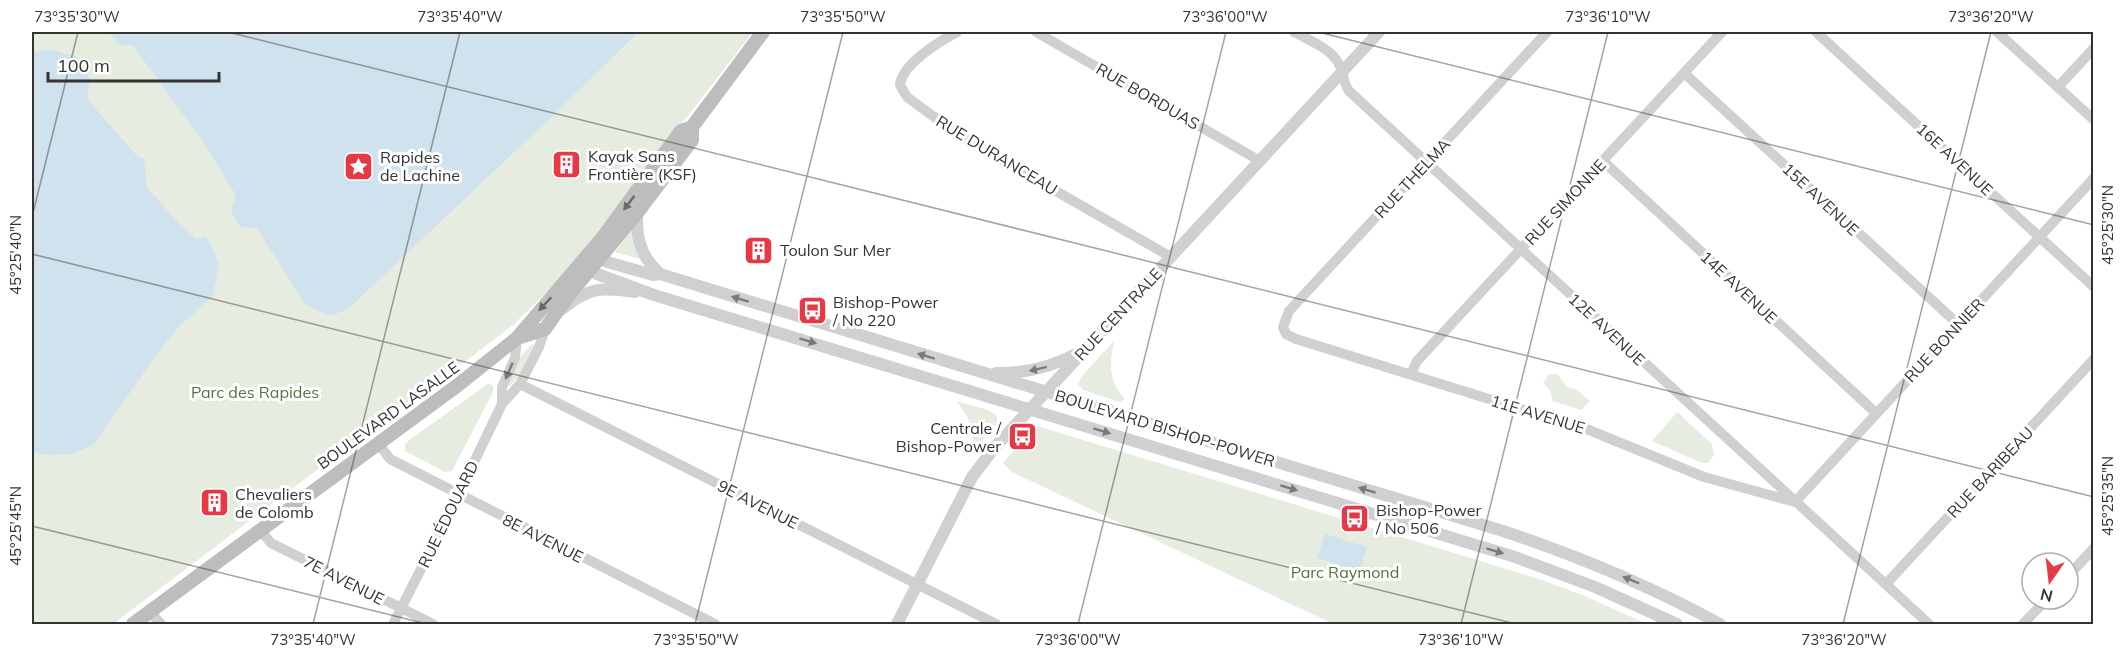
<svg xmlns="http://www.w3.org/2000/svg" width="2125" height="656" font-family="Mulish,sans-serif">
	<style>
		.green { fill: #e6ecdf }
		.water { fill: #cfe2ee }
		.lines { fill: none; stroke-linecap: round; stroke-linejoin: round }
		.minor { stroke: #d0d0d0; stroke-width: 10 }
		.tertiary { stroke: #d0d0d0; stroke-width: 12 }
		.secondary { stroke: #bdbdbd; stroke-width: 14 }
		.oneway { fill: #6a6a6a }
		.oneway2 { fill: #7a7a7a }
		.ticks { fill: none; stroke: #333; stroke-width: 1.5; stroke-opacity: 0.45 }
		.labels { text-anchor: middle; stroke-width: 6; stroke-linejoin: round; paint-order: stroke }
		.street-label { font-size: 16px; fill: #333; stroke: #fff }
		.poi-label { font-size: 16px; fill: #333; stroke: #fff; text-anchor: start }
		.park-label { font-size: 16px; fill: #56703f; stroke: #fff }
		.neatline { fill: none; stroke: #333; stroke-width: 2 }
		.ticks-label { font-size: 15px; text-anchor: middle; fill: #333 }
	</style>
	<rect width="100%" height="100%" fill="#fff"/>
	<path class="green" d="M32,32H753L586,247L560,279L512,326L352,447L350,445L113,624H32Z
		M631,231L632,232L643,260L615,252Z
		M1115,340C1108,361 1109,383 1125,399L1120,402L1083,390L1078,384L1082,376Z
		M532,344L534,345L518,377L510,386L508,385L521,356Z
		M1549,374H1557L1567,387L1577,390L1590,401L1581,410L1553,401L1550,390L1543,383Z
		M489,383L493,386V392L452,471L445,472L405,451V445L409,440Z
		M956,401L988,410L997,416V423L973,451C974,429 970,417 956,401Z
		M1677,412L1712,444L1714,455L1708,463H1702L1652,441Z
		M1037,426L1539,579L1585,596L1647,624H1333L1012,472L1003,463L1022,441L1024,443L1029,438L1027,436Z"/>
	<path class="water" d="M108,32H638L564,105L348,309L330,316L305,304L257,228L241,227L231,212L236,195L200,137L133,46L118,44Z
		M52,50L77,57L89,78L88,100L137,156L144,159L147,187L179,224L196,239L205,237L211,243L219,266L213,295L178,328L157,354L93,445L72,454L47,455L32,451V52Z
		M1325,534L1367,547L1360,571L1317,558Z"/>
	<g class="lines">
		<path class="minor" d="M957,32C940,41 902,64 900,85L907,97L960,136L1171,257
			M1036,32L1260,161
			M1294,32C1308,40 1331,48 1339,64C1344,73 1343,83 1349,91L1929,624
			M1547,32L1289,311L1283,327L1286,334L1296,339L1589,430L1704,477L1795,502L2094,178
			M1816,32L2094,287
			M1997,32L2094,120
			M1684,73L1958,324
			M2058,87L2094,48
			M1603,161L1876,413
			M1411,374L1417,361L1722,32
			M520,384L996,624
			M502,404V387L515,358L517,338
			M378,443L390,459L715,624
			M260,530L271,543L433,624
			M2068,576L2094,548
			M1886,584L2094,359
			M150,612L161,624
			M393,624L451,510L502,404L520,384L539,347L545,329
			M2023,624L2047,599"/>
		<path class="tertiary" d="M637,213C636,238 641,257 660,274
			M593,253L607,262L653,275L660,274L1503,531C1578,556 1650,586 1720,624
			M583,264L597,274L654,295L1515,557L1595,587L1677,624
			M562,309C589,287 601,287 635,292
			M996,373C1026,374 1054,366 1080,352
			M897,624L972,477L994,448L1379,32"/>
		<path class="secondary" d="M517,338L545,329L568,296L637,213L692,140V127
			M133,624L458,385L517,338L603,237L681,131L692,127L763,32"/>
	</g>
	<defs><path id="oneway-solid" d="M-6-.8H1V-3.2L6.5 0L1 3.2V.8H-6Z" transform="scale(1.5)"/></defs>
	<g class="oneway">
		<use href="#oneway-solid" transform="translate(629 203) rotate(127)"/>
		<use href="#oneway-solid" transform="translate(545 304) rotate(133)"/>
	</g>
	<g class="oneway2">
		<use href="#oneway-solid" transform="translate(740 299) rotate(-163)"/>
		<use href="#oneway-solid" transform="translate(808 341) rotate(17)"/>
		<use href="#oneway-solid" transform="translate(926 356) rotate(-163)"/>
		<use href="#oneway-solid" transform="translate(1038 369) rotate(166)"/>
		<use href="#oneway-solid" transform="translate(509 371) rotate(114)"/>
		<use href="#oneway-solid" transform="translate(1102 431) rotate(17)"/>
		<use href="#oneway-solid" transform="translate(1289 488) rotate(17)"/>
		<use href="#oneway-solid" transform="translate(1367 490) rotate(-163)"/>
		<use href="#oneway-solid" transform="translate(1495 551) rotate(17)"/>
		<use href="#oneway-solid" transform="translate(1631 580) rotate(-157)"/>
	</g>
	<path class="ticks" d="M228,32L2094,497M1318,32L2094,225M32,217L78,32M32,254L1516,624M32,526L427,624M313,624L460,32M695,624L843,32M1078,624L1226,32M1461,624L1608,32M1843,624L1991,32"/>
	<defs>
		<symbol id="building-square" viewBox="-11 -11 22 22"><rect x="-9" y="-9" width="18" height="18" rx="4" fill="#e63946" stroke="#fff"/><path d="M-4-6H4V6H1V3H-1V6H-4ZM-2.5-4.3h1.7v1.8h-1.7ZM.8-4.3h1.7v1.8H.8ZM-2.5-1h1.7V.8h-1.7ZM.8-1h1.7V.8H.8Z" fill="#fff"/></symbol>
		<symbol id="sight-square" viewBox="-11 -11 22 22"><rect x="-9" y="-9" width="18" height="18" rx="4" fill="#e63946" stroke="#fff"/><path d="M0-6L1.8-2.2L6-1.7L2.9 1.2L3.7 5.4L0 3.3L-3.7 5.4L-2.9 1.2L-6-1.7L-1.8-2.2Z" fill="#fff"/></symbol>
		<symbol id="bus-square" viewBox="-11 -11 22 22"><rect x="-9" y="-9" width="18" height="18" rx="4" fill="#e63946" stroke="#fff"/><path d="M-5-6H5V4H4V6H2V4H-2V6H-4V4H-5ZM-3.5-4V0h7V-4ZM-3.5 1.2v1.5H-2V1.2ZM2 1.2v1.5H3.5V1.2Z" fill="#fff"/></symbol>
	</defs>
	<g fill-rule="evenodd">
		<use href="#building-square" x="550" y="148" width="33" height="33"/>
		<use href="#sight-square" x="342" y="150" width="33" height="33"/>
		<use href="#building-square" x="742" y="234" width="33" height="33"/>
		<use href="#bus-square" x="796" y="294" width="33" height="33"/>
		<use href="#bus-square" x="1006" y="420" width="33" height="33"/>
		<use href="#building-square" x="198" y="486" width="33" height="33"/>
		<use href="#bus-square" x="1338" y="502" width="33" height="33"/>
	</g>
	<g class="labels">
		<g class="street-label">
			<text transform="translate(1148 96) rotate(30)" y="6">RUE BORDUAS</text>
			<text transform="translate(997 155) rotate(31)" y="6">RUE DURANCEAU</text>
			<text transform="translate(1955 159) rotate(43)" y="6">16E AVENUE</text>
			<text transform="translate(1412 178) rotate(-47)" y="6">RUE THELMA</text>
			<text transform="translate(1821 199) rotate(43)" y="6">15E AVENUE</text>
			<text transform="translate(1565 202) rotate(-47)" y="6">RUE SIMONNE</text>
			<text transform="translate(1739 287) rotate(43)" y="6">14E AVENUE</text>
			<text transform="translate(1118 314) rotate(-47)" y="6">RUE CENTRALE</text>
			<text transform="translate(1607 329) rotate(43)" y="6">12E AVENUE</text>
			<text transform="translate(1944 340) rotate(-47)" y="6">RUE BONNIER</text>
			<text transform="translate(1538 414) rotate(17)" y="6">11E AVENUE</text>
			<text transform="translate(388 415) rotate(-36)" y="6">BOULEVARD LASALLE</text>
			<text transform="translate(1165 428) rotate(17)" y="6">BOULEVARD BISHOP-POWER</text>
			<text transform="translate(1990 472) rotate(-47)" y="6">RUE BARIBEAU</text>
			<text transform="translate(758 504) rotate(27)" y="6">9E AVENUE</text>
			<text transform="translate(448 514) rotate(-64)" y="6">RUE ÉDOUARD</text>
			<text transform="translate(543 538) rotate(27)" y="6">8E AVENUE</text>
			<text transform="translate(344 580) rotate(27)" y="6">7E AVENUE</text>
		</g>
		<g class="poi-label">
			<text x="588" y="162">Kayak Sans<tspan x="588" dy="18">Frontière (KSF)</tspan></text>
			<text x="380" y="163">Rapides<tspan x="380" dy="18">de Lachine</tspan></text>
			<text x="780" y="256">Toulon Sur Mer</text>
			<text x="833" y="308">Bishop-Power<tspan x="833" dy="18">/ No 220</tspan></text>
			<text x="1001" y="434" text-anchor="end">Centrale /<tspan x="1001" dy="18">Bishop-Power</tspan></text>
			<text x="235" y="500">Chevaliers<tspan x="235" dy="18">de Colomb</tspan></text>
			<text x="1376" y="516">Bishop-Power<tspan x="1376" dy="18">/ No 506</tspan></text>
		</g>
		<g class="park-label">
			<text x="255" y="398">Parc des Rapides</text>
			<text x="1345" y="578">Parc Raymond</text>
		</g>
	</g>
	<rect width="2125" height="656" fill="none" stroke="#ffffff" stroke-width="66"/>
	<g transform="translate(2050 581) rotate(194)"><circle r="28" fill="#ffffff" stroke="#adadad" stroke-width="1.5"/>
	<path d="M0-4.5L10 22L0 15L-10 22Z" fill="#e63946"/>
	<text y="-9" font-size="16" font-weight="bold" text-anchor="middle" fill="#333333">N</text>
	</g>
	<path d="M48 72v9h171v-9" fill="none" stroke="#333333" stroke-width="3"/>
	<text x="57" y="72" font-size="18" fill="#333333" stroke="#ffffff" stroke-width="4.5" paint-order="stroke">100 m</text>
	<rect x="33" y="33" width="2059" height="590" class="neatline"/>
	<g class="ticks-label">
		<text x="77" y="22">73°35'30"W</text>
		<text x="460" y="22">73°35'40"W</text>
		<text x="843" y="22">73°35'50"W</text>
		<text x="1225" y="22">73°36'00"W</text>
		<text x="1608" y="22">73°36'10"W</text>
		<text x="1991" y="22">73°36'20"W</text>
		<text transform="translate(2108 225) rotate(-90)" y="5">45°25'30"N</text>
		<text transform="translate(16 255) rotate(-90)" y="5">45°25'40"N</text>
		<text transform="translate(2108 496) rotate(-90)" y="5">45°25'35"N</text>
		<text transform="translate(16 526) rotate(-90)" y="5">45°25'45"N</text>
		<text x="313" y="645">73°35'40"W</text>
		<text x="696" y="645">73°35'50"W</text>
		<text x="1078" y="645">73°36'00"W</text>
		<text x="1461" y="645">73°36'10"W</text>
		<text x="1844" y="645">73°36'20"W</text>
	</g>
</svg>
